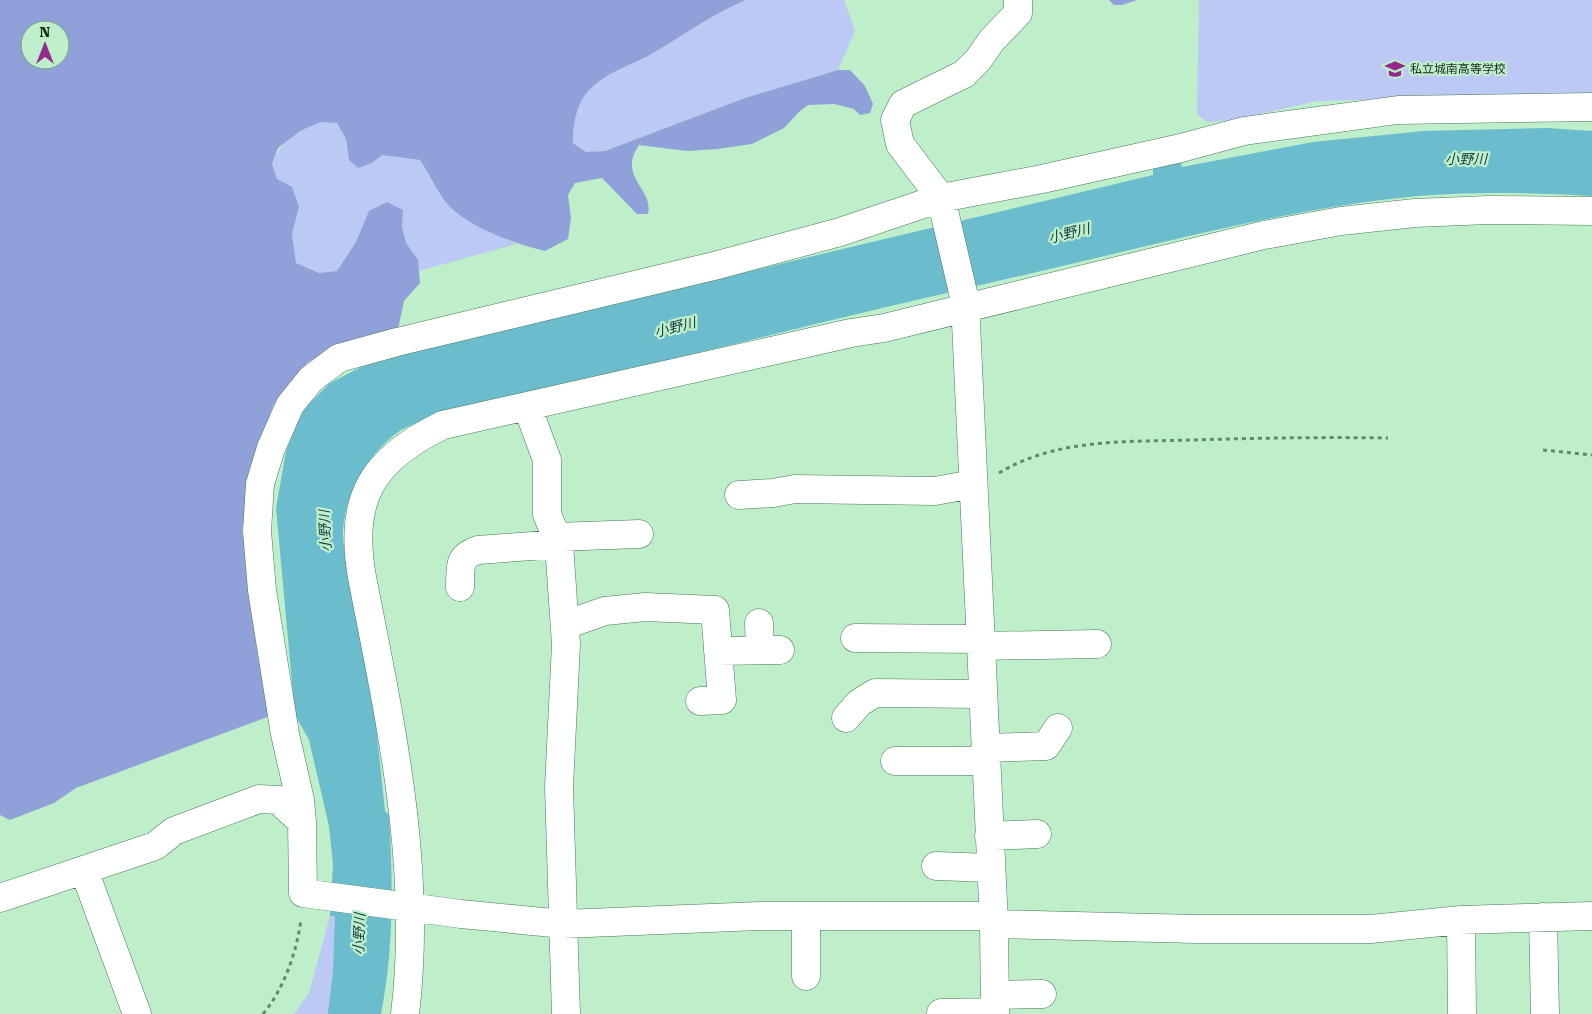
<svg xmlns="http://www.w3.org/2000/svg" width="1592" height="1014" font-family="'Roboto Serif','Noto Sans JP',serif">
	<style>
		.green { fill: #bcc9f4 }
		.forest { fill: #90a0d8; fill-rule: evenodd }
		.water { fill: #6bbdcd }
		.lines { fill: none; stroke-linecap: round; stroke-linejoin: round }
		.river { stroke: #6bbdcd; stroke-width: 48 }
		.street-casing { stroke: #4a7757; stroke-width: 29 }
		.path { stroke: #65866e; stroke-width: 3; stroke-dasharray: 4 4; stroke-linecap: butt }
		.street { stroke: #fff; stroke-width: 28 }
		.labels { text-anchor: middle; stroke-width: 4.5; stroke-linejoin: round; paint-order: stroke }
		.poi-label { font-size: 12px; fill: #15281b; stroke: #beefca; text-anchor: start }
		.water-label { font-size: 14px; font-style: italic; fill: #133b42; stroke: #beefca }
	</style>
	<rect width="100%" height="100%" fill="#beefca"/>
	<path class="green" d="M746,0H844L855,31L838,70L745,98L605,151L586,152L573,143C572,125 576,102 590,89C606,73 626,67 646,57C680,38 710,15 746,0Z
		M1199,0H1592V98L1469,97L1317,101L1234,120L1207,122L1197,114Z
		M320,121L337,123L346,139L349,160L372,163L382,155L420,160L448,205L465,218L516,244L419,271C418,256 411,255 406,243C401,233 402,221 403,210L369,212L356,242L337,271L319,273L296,263L292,234L299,207L277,179L272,164C282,139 297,132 320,121Z
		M330,916L360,918L352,1014H294L309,993Z"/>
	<path class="forest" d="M0,0H746C710,15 680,38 646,57C626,67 606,73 590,89C577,102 572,125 573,143L586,152L605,151L745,98L838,70H850L865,86L873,104L870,113L860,115L854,109L834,104L808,105L799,112L784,128L752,144L718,149L687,151L639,145C617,177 654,189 648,214H637L602,178L575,183L568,195L571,218L568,239L545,251C515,244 471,228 449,206C439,195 429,173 420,160L382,155L372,163L358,168L349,160L346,139L337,123L320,122L300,131L278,148L272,164L277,179L292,187L299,207L292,234L296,263L319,273L337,271L356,242L369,211L387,202L403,210L402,227L406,243L418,260L420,283L404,301L398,329L343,345L308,362L274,404L250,468L242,531L254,605L278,713L76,788L54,803L10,820L0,815ZM30,30H60V60H30Z
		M1109,0H1137L1122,5H1114Z"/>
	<path class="water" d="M1547,128L1592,131V196C1534,193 1477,191 1418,196C1289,208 1163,243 1037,272C832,319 629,370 425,419C417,423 408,426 401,430C369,452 345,492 343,531C342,539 345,549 345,557L375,715L385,811L389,815C393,882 394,948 381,1014H352L360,918L330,916L333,864L329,826L309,740L295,715L276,508L286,451L302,411L330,383L361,367L398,355L1153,175V163L1179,158L1182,167L1313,142L1424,131Z"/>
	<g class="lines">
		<path class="river" d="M352,1014L357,973L361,856"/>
		<defs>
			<path id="street" d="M527,406L547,460V514L559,544L566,644L559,787L566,1014
				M739,495L773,493L795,489L935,491L973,484
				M556,537L639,534
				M460,587C461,567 457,557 478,550L559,544
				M759,623L760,650
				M565,625L605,611L645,607L715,610L722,700L700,701
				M855,638L980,639
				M980,646L1097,644
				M718,651L780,650
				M846,718L859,703L875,693L982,694
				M985,748L1046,746L1058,728
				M895,761H986
				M302,822L300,800L285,734L262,590L257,531L260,484L271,448L290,405L311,379L339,358L397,342L714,266L840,232L941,198L1042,179L1181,148L1244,131L1398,110L1592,107
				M989,836L1037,834
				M936,866L990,868
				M84,870L137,1014
				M0,898L155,846L174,831L259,799L278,800L302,822L303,893L461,914L563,924L760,916H993
				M806,916V976
				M1543,917L1545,1014
				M1461,920L1462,1014
				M994,924L1196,929H1371L1461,920L1592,916
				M995,995L1042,994
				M941,1013L995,1012
				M405,1014C423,866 390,721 362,577C348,499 372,459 443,425L851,333L884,328L1264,235L1341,221L1415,213L1488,210L1592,211
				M995,1014L994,924L965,301L941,198L900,144L895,120L903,104L964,74L978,60L992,40L1018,13V0"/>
		</defs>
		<use href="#street" class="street-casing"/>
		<path class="path" d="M1543,450L1592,455
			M999,473C1057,438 1126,442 1191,440C1257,438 1322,437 1388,438
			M263,1014C284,989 297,951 301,919"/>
		<use href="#street" class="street"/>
	</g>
	<defs>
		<symbol id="school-bare" viewBox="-9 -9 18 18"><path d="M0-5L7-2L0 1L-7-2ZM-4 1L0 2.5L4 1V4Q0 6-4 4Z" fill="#962a8c" stroke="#beefca" stroke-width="2.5" paint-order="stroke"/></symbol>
	</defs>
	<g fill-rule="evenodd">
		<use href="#school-bare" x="1381" y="55" width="28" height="28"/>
	</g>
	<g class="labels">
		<g class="poi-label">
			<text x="1410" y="73">私立城南高等学校</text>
		</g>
		<g class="water-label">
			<text x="1466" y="164">小野川</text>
			<text transform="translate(1069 233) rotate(-14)" y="5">小野川</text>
			<text transform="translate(675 327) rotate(-14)" y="5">小野川</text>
			<text transform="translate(325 531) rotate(-93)" y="5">小野川</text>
			<text transform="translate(359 934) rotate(-88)" y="5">小野川</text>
		</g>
	</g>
	<g transform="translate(45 45)"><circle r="24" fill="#beefca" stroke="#7a9f84"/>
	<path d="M0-4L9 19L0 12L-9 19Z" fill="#962a8c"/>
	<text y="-8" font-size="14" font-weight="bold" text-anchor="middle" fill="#15281b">N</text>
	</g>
</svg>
